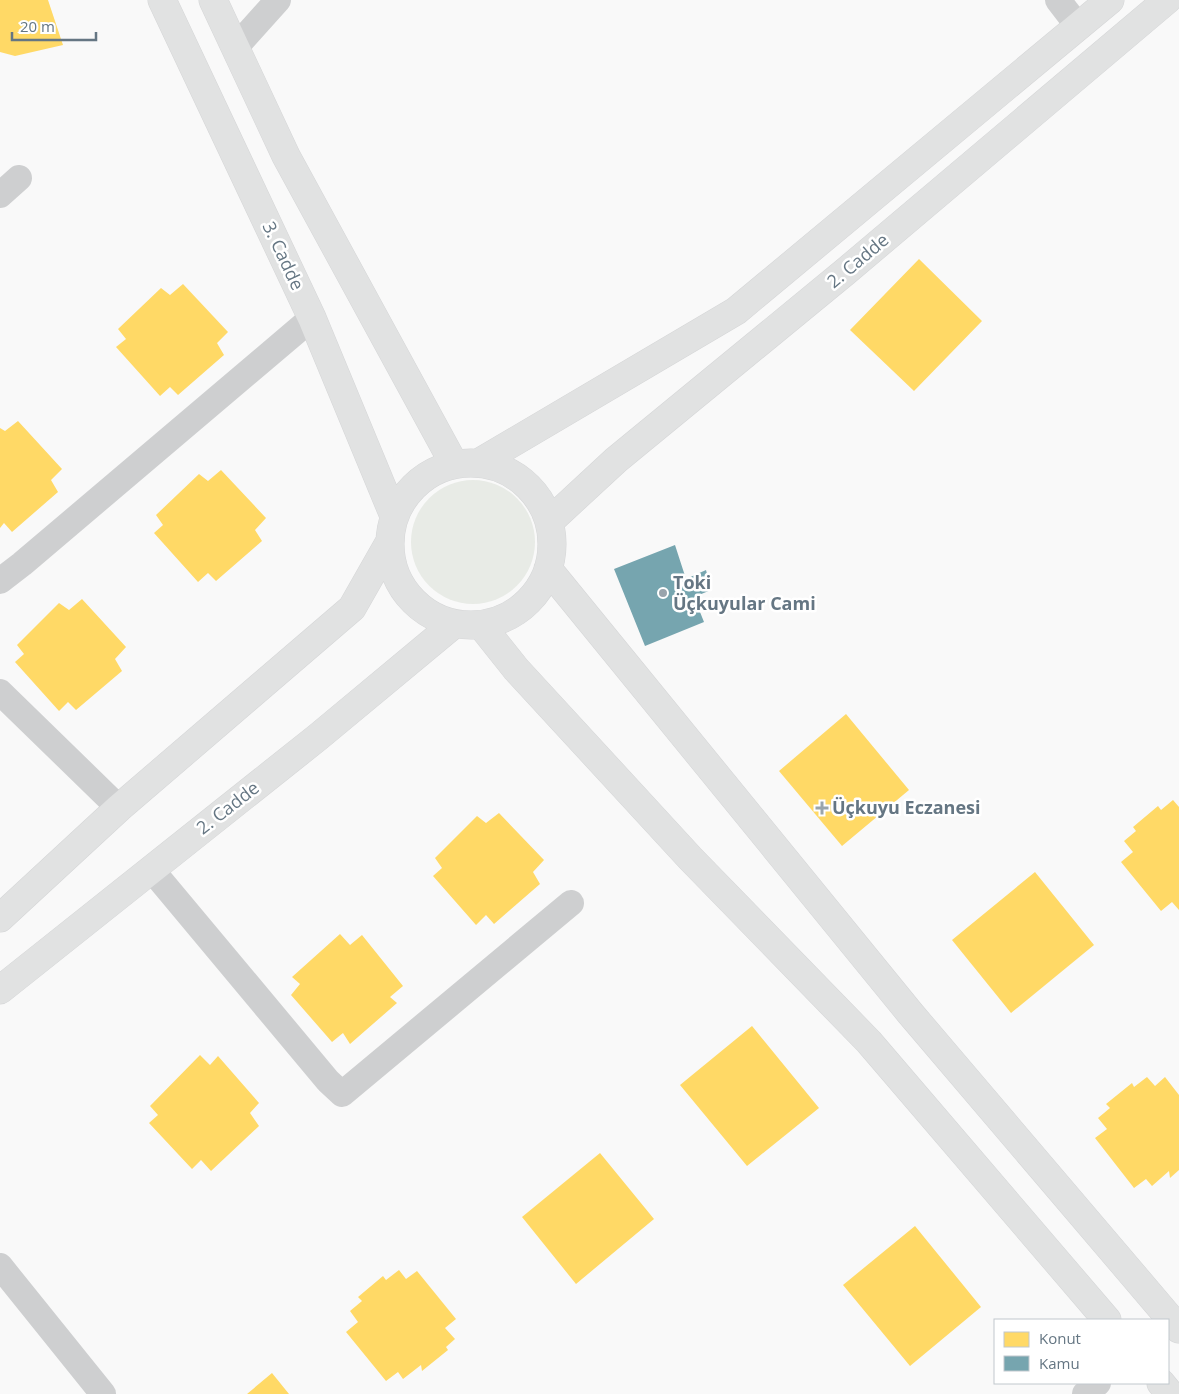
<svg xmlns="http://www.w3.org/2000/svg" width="1179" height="1394" font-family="'Open Sans',sans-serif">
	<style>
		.green { fill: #e8ebe6 }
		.homes { fill: #ffd966 }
		.public { fill: #76a5af }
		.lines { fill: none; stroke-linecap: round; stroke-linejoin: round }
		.secondary-casing { stroke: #d5d6d7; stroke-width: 29 }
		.street { stroke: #cecfd0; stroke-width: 26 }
		.secondary { stroke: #e1e2e2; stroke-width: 28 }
		.poi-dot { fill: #99a4ac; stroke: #fff; stroke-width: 2 }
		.labels { text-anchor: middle; stroke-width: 5; stroke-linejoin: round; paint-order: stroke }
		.street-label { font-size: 18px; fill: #657683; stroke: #fff }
		.poi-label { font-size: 18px; font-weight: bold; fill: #657683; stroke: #fff; text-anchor: start }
	</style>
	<rect width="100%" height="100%" fill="#f9f9f9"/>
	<path class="green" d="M411 542a62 62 0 1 1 124 0a62 62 0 1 1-124 0Z"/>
	<path class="homes" d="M0,0H48L63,45L15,56L0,52Z
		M919,259L982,321L914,391L850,330Z
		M183,284L228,332L217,343L224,355L178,395L170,387L160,396L116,347L126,339L118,329L161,288L170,295Z
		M18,421L62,469L51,480L58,492L12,532L4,523L0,528V428L5,431Z
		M221,470L266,518L255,530L262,541L216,581L208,573L198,582L154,533L163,525L156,515L199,474L208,481Z
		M82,599L126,647L115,659L122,671L76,710L68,702L59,711L15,662L24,654L17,645L59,603L69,610Z
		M846,714L909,790L842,846L779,771Z
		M1173,800L1179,807V910L1172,902L1161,911L1121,862L1133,852L1124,841L1136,831L1133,827L1158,806L1161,810Z
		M499,813L544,860L533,872L540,884L494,924L486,915L476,925L433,876L442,868L435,858L477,816L486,823Z
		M1035,872L1094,945L1011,1013L952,940Z
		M340,934L350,945L362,935L403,986L390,997L397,1003L350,1044L343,1033L332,1042L291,995L300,984L292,977Z
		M752,1026L819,1108L747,1166L680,1085Z
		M200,1055L210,1065L218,1056L259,1103L250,1113L259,1126L211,1171L201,1160L192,1169L149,1123L158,1115L150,1106Z
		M1147,1077L1155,1086L1165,1077L1179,1095V1170L1170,1178L1169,1171L1152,1186L1146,1179L1134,1188L1095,1138L1107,1129L1098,1118L1110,1108L1106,1104L1132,1083L1134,1087Z
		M600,1153L654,1219L576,1284L522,1217Z
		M915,1226L981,1307L910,1366L843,1285Z
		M399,1270L406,1279L417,1271L456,1319L445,1328L455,1339L446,1347L448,1350L422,1371L421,1365L403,1379L398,1372L386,1381L346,1332L358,1322L350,1311L362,1301L358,1297L383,1276L386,1280Z
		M272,1373L289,1394H247Z"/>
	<path class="public" d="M675,545L686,579L706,570L711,590L694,597L704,622L645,646L614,569Z"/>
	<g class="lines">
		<defs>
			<path id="secondary" d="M162,0L312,318L394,516
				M213,0L286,156L454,464
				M480,462L736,311L1110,0
				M390 544a81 81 0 1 1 162 0a81 81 0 1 1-162 0Z
				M549,522L616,460L845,272L1167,0
				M548,569L910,1013L1179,1329
				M481,625L516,669L690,858L869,1042L1107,1320
				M0,918L119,808L352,608L389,543
				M0,990L318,737L454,624
				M1161,1383L1170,1394"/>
		</defs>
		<use href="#secondary" class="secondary-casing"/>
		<path class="street" d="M1058,0L1078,26
			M235,48L278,0
			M0,195L19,178
			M0,581L22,564L312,318
			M0,692L119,808
			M151,869L328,1081L342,1094L571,903
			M0,1266L103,1394
			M1085,1394L1098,1383"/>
		<use href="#secondary" class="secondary"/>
	</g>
	<g class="poi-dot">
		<circle cx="663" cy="593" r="5"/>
		<path d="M819.5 800.5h5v5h5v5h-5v5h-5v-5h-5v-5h5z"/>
	</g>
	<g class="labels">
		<g class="street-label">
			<text transform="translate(283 256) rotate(65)" y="6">3. Cadde</text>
			<text transform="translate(858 261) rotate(-40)" y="6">2. Cadde</text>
			<text transform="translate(228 808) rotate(-38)" y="6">2. Cadde</text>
		</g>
		<g class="poi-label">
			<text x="673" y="589">Toki<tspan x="673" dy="21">Üçkuyular Cami</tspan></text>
			<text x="832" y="814">Üçkuyu Eczanesi</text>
		</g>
	</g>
	<rect x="994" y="1319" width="175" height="65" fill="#ffffff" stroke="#c1c8cd"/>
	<rect x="1004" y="1332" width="25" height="15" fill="#ffd966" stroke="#c1c8cd"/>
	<text x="1039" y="1344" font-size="15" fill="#657683">Konut</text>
	<rect x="1004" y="1356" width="25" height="15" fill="#76a5af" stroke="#c1c8cd"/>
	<text x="1039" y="1369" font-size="15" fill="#657683">Kamu</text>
	<path d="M12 32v8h84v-8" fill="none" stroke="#657683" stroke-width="2.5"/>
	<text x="20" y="32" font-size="15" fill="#657683" stroke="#ffffff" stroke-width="4" paint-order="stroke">20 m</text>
</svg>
